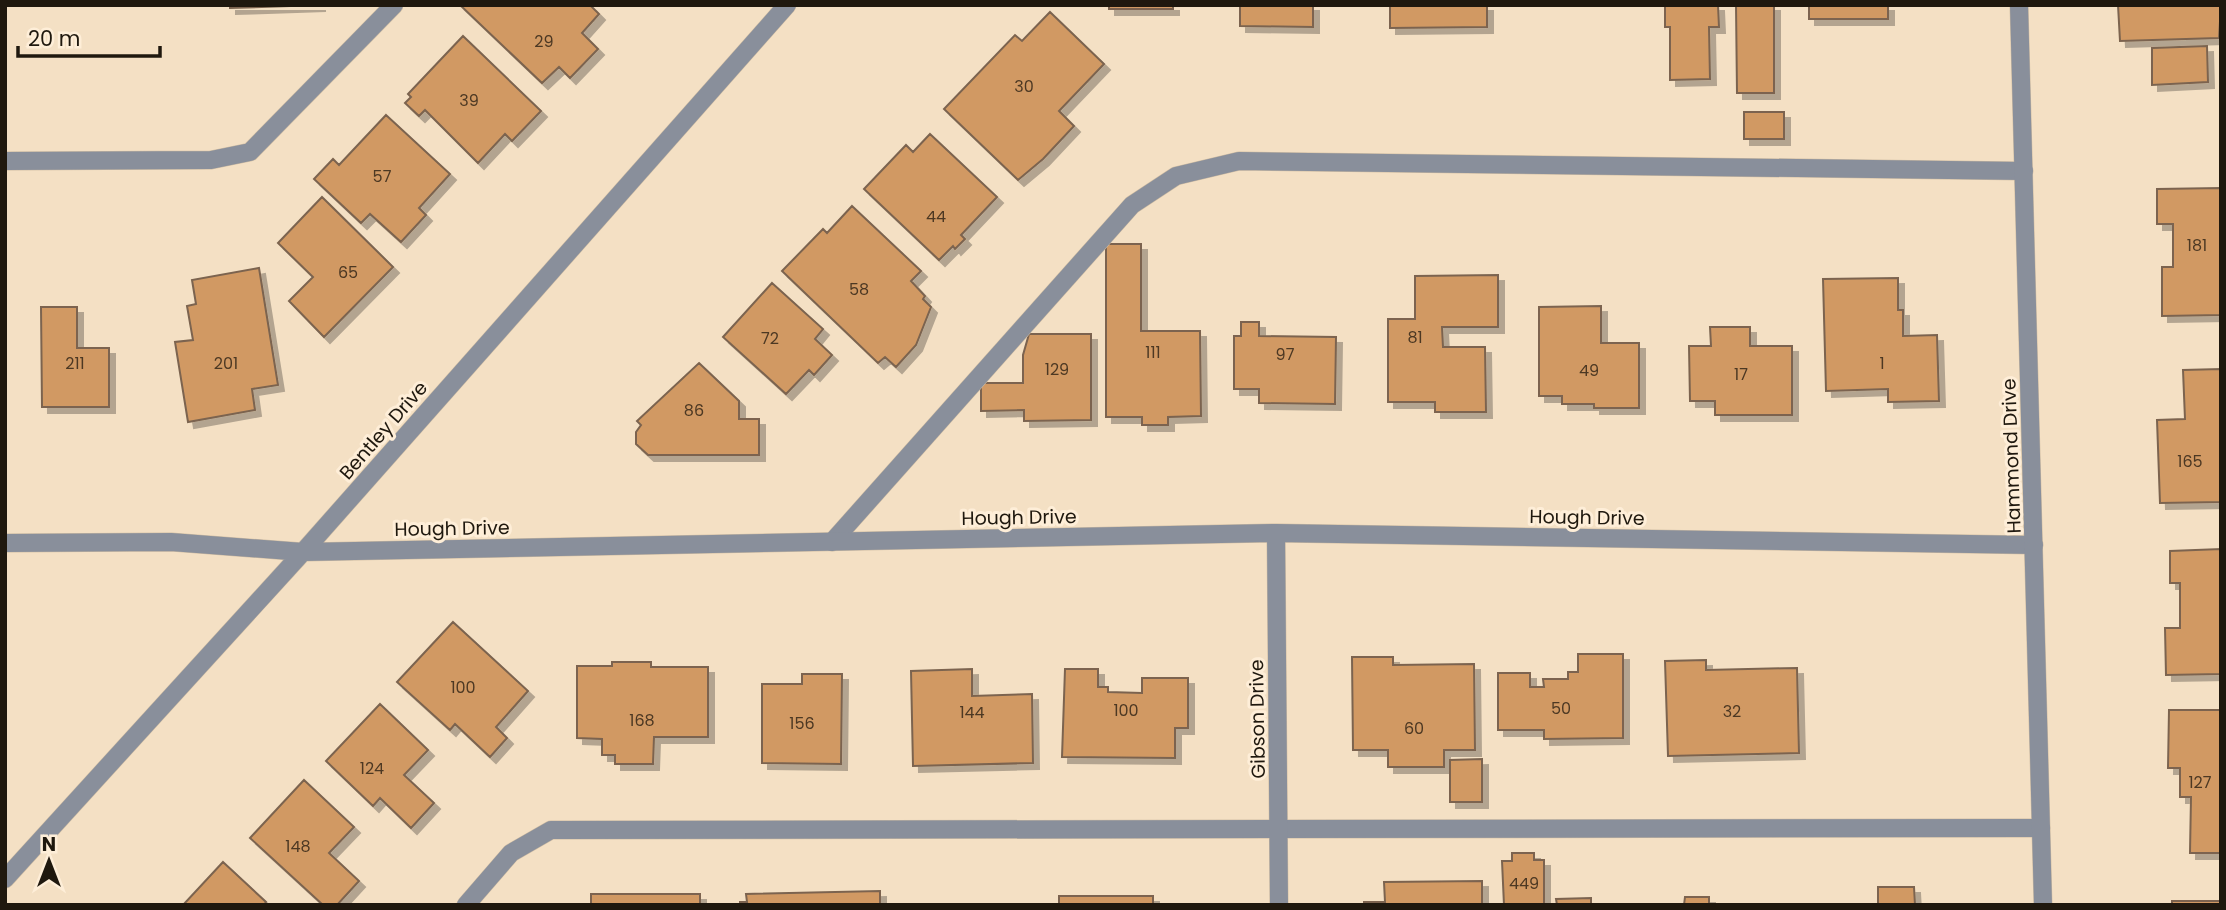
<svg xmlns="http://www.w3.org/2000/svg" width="2226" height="910" font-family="Poppins,sans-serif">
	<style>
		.building { fill: #d19963; stroke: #7b644f; stroke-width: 2; filter: url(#shadow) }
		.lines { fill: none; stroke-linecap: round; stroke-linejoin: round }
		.service-casing { stroke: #cebca3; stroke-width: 19 }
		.minor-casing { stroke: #cebca3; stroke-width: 19 }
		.tertiary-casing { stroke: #cebca3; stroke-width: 19 }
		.service { stroke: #898f9b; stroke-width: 18 }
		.minor { stroke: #898f9b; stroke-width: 18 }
		.tertiary { stroke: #898f9b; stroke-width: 18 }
		.labels { text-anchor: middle; stroke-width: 6; stroke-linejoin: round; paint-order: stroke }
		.number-label { font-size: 16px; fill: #4c3823 }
		.street-label { font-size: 19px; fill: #1f180e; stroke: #feeed8 }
	</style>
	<defs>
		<filter id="shadow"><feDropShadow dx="6" dy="6" stdDeviation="0" flood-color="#0004"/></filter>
	</defs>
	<rect width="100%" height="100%" fill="#f4e0c4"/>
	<path class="building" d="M230,5H320L230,8Z
		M460,5H590L599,14L582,33L598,49L570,78L559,67L542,83Z
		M1109,5H1173V9H1109Z
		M1240,5H1313V27L1240,26Z
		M1390,5H1487V27L1390,28Z
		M1665,5H1718L1719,27H1709L1710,79L1670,80V27H1665Z
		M1736,5H1774V93H1737Z
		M1809,5H1888V19H1809Z
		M2118,5H2221L2219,38L2120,41Z
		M1050,12L1104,64L1059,111L1074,126L1043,159L1018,180L944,109L1015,35L1022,41Z
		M463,36L541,111L512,141L505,134L478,163L425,110L419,116L405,103L411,97L408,94Z
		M2207,46L2208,82L2152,85V48Z
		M1744,112H1784V139H1744Z
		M386,115L450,174L419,208L426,215L401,242L370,214L361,223L314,179L333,159L339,165Z
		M930,134L997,197L961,235L965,239L955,249L953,246L939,260L864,189L906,145L913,152Z
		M2221,188V315L2162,316V267H2173V224H2157V189Z
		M322,197L393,267L324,337L289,301L313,277L278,243Z
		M852,206L921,271L911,281L925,296L923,299L931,307L916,345L896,367L885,357L878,363L782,271L823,229L827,233Z
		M1106,244H1141V331H1200L1201,416L1168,417V425H1142V417H1106Z
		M259,268L278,385L252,389L255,410L188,422L175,342L193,340L187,306L196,304L192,280Z
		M1498,275V327H1442L1443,347H1485L1486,412H1435V402H1388V319H1415V276Z
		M1898,278V310H1903V336L1937,335L1939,401L1888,402V389L1826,391L1823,279Z
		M772,283L823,329L815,339L832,355L814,375L809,370L786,394L723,337Z
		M1601,306V343H1639V408H1594V404H1562V396H1539V307Z
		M41,307H77V348H109V407H42Z
		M1241,322H1259V336L1336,337L1335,404L1259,403V389H1234V336H1241Z
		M1710,327H1750V346H1792V415H1715V401H1690L1689,346H1711Z
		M1029,334H1091V420L1024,421V410L981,411V383H1023V355Z
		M699,363L739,401V419H759V455H648L636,444V432L641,425L637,421Z
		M2221,369V502L2160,503L2157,420L2185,419L2183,370Z
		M2221,549V674L2166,675L2165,628H2180V583H2170V551Z
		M453,622L528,691L496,727L507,738L490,757L455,724L450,730L397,682Z
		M1578,654H1623V738L1544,739V730H1498V673H1530V687H1544L1543,679H1568V672H1578Z
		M1352,657H1393V665L1474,664L1475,750H1444V767H1388V750H1353Z
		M1706,660V670L1797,668L1799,753L1668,756L1665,661Z
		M612,662H651V667H708V737H654L653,764H615V755H602V739L577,738V666H612Z
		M972,669V696L1032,694L1033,763L913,766L911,671Z
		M1065,669H1098V687H1108V692L1142,693V678H1188V728H1175V758L1062,757Z
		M802,674H842L841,764L762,763V684H802Z
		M380,704L428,750L404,775L434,803L411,828L380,798L373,806L326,761Z
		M2169,710H2221V853H2190L2191,797H2180V768H2168Z
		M1482,759V802H1450V760Z
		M304,780L354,827L329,853L359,881L337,905H323L250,838Z
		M1512,853H1534V860H1544V905H1504L1502,861H1512Z
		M223,862L266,902L264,905H183Z
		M1482,881V905H1364V902H1385L1384,882Z
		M1878,887H1914L1915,905H1875H1878Z
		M880,891V905H740V902H747L746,894Z
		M591,894H700V905H591Z
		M1059,896H1153V905H1059Z
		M1685,897H1709V905H1684Z
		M1591,898V905H1557L1556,899Z
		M2172,901H2221V905H2172Z"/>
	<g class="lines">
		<defs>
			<path id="service" d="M5,161L211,160L250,152L394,5
				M832,542L1132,205L1176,176L1239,161L2024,171
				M466,905L511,853L551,830L2041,828"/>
			<path id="minor" d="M1276,533L1279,905
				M5,543L171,542L303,552L1276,533L2034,545
				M5,879L303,552L787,5"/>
			<path id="tertiary" d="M2019,5L2043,905"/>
		</defs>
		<use href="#service" class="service-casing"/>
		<use href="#minor" class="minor-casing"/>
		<use href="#tertiary" class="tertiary-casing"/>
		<use href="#service" class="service"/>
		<use href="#minor" class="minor"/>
		<use href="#tertiary" class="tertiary"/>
	</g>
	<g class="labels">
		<g class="number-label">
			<text x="544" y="47">29</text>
			<text x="1024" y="92">30</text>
			<text x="469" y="106">39</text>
			<text x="382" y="182">57</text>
			<text x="936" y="222">44</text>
			<text x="2197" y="251">181</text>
			<text x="348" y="278">65</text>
			<text x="859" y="295">58</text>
			<text x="1415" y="343">81</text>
			<text x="770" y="344">72</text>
			<text x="1153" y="358">111</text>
			<text x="1285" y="360">97</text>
			<text x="75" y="369">211</text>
			<text x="226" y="369">201</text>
			<text x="1882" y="369">1</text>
			<text x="1057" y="375">129</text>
			<text x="1589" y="376">49</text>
			<text x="1741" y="380">17</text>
			<text x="694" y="416">86</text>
			<text x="2190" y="467">165</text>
			<text x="463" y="693">100</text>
			<text x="1561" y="714">50</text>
			<text x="1126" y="716">100</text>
			<text x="1732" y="717">32</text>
			<text x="972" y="718">144</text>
			<text x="642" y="726">168</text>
			<text x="802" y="729">156</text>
			<text x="1414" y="734">60</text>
			<text x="372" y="774">124</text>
			<text x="2200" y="788">127</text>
			<text x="298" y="852">148</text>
			<text x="1524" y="889">449</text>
		</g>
		<g class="street-label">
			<text transform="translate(383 430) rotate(-49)" y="7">Bentley Drive</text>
			<text transform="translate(2011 456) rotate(-92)" y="7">Hammond Drive</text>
			<text transform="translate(1019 517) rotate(-1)" y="7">Hough Drive</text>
			<text transform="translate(1587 517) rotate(1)" y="7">Hough Drive</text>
			<text transform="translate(452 528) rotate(-1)" y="7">Hough Drive</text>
			<text transform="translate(1257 719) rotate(-91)" y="7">Gibson Drive</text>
		</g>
	</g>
	<rect width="2226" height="910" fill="none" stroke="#1f180e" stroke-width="14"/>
	<g transform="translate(49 861)" stroke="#feeed8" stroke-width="5" paint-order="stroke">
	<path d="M0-5L12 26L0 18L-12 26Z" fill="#1f180e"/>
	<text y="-10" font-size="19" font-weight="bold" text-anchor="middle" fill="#1f180e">N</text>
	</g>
	<path d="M18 46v10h142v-10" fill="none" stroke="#1f180e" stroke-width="3.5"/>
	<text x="28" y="46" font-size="21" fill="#1f180e" stroke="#feeed8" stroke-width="5" paint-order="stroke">20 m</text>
</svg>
